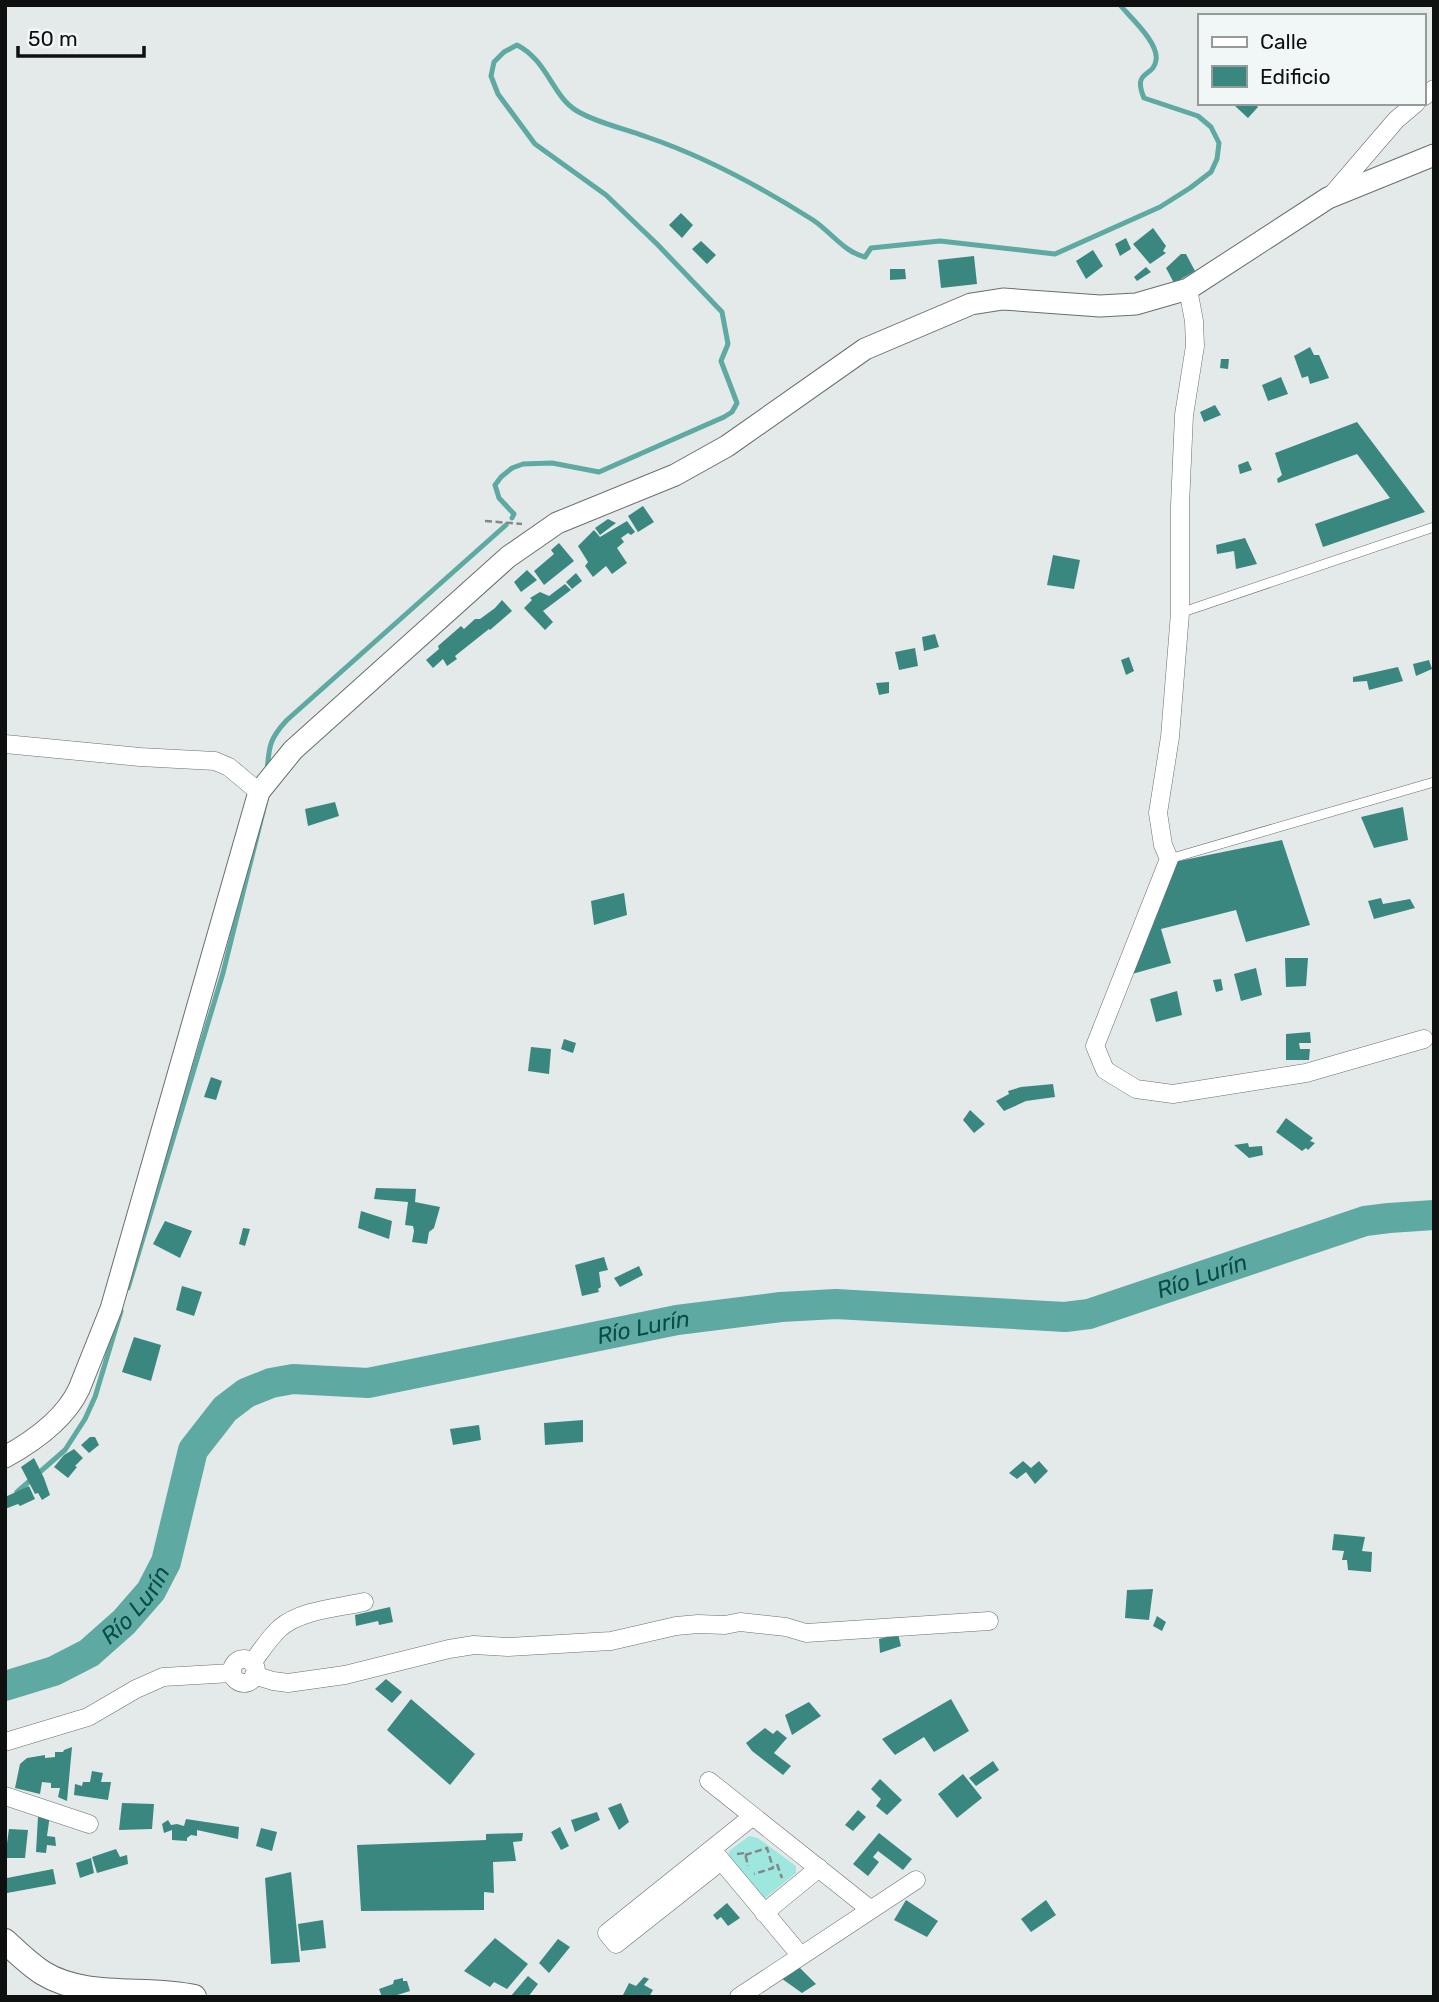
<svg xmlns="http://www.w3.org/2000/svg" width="1439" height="2002" font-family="Rubik,sans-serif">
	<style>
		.green { fill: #9ee7df }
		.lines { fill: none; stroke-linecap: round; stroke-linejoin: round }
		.stream { stroke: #5ea9a1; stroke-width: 5 }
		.river { stroke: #5ea9a1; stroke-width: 30 }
		.building { fill: #3a8780 }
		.service-casing { stroke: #696f6e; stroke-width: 10 }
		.minor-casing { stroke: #696f6e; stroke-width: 19 }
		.tertiary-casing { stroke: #696f6e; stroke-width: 23 }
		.secondary-casing { stroke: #696f6e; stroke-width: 26 }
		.path { stroke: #838887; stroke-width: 2.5; stroke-dasharray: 7 3.5; stroke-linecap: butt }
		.service { stroke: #fff; stroke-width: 9 }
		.minor { stroke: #fff; stroke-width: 18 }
		.tertiary { stroke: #fff; stroke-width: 21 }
		.secondary { stroke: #fff; stroke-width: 24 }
		.labels { text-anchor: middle; stroke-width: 6; stroke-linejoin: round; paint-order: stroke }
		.water-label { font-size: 23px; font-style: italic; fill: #064d48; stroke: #f1f7f6 }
	</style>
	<rect width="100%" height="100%" fill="#e3eae9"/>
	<path class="green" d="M749,1836L758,1838L796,1866V1873L764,1899L728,1859L729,1851Z"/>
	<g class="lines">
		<path class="stream" d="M512,518L514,514L499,498L495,485L501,477L512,468L523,464L552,463L599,472L724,417L732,412L737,403L721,361L728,344L722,312L657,244L606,195L535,144L498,94L491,76L494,62L504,52L517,45C548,61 552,96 577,111C599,124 624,128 647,137C706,157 761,187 813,220C831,232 844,252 865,257L871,248L940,241L1055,254L1160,207L1190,188L1211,172L1217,159L1219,143L1211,127L1198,116L1144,98C1132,69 1154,78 1156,60C1159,43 1131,18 1120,5
			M267,772C269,747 269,739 287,720L506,525
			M128,1288L223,973L266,800
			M17,1492L65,1450L85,1419L95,1397L121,1311"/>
		<path class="river" id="s1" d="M5,1686L54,1671L89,1653L124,1622L151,1591L166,1562L193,1450L225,1409L246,1393L271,1383L293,1379L368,1383L677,1320L781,1307L836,1304L1065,1317L1089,1314L1365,1221L1389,1218L1434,1215"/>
	</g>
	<path class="building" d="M1235,103H1254L1258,107L1248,118L1234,105Z
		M681,213L693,225L682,238L669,225Z
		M1153,228L1166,246L1163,251L1166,253L1150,264L1133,244Z
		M1126,238L1131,249L1120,256L1115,244Z
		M701,241L716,255L707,264L692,249Z
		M1093,250L1103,266L1086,279L1076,261Z
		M1181,254H1186L1195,271L1174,283L1166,268Z
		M974,256L977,284L941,288L938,260Z
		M1146,267L1151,272L1137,281L1134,277Z
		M890,269H905L906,279L890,280Z
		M1310,347L1314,355H1319L1329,378L1310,384L1308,376L1302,378L1294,356Z
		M1221,359H1229L1228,369L1220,368Z
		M1281,377L1288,394L1268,401L1262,385Z
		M1215,405L1221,415L1204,422L1200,412Z
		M1357,422L1425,512L1323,547L1315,524L1390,498L1357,454L1278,483L1277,479L1282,475L1275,453Z
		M1248,461L1252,470L1240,474L1238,465Z
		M643,506L654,522L638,532L628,516Z
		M608,519L616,523L600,535L595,528Z
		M627,521L635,532L631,535L628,533L621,538L624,542L617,548L627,563L612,574L606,566L593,577L585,566L588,562L578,546L594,530L600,537Z
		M1245,538L1257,564L1236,569L1234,551L1217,554L1216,545Z
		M559,543L574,561L544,585L534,571L554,554L551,550Z
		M1053,555L1080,560L1074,589L1047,585Z
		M527,570L537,580L521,592L514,582Z
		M576,573L582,581L572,589L566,582Z
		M565,584L571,590L543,611L553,622L545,630L524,608L532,600L530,598L540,592L549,596Z
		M502,600L512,611L490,630L489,629L455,656L457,659L447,666L443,659L433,668L426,660L439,649L438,646L461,626L464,629L475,619H480L495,608Z
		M935,634L939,647L924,651L922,637Z
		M915,648L918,666L899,670L895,652Z
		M1129,657L1134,671L1126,675L1121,660Z
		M1429,660L1432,669L1416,676L1413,664Z
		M1398,667L1403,681L1369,690L1367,681L1353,682V677Z
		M889,682V693L879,695L876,683Z
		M335,802L339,816L308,826L305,809Z
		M1403,807L1408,840L1374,848L1361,817Z
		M1282,840L1310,925L1246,942L1236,910L1161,929L1171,963L1125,976L1174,862Z
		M624,893L627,915L594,925L591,901Z
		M1381,898L1383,904L1410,899L1415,908L1374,919L1368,901Z
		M1285,958H1308L1306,986L1286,987Z
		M1256,968L1262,995L1241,1001L1234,974Z
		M1221,979L1223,990L1216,992L1213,980Z
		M1177,991L1182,1015L1156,1022L1150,999Z
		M1310,1032L1311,1043H1299L1300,1049H1310L1309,1060H1286V1034Z
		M564,1039L576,1043L573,1053L561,1049Z
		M531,1047L551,1049L549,1074L528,1071Z
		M211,1077L222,1081L216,1100L204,1097Z
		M1053,1084L1055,1097L1026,1101L1004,1111L996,1101L1009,1094L1008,1091L1021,1087Z
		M970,1110L985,1124L974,1133L963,1120Z
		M1286,1118L1313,1138L1310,1141L1315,1143L1308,1150L1306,1148L1302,1151L1276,1132Z
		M1248,1143L1249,1147L1262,1146L1263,1155L1249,1158L1234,1145Z
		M376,1188L416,1189L415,1202L440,1207L434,1228L429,1232L427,1244L412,1242L414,1231L413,1226L405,1225L408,1202L374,1199Z
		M361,1211L392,1221L389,1239L358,1228Z
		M165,1221L192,1231L180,1258L153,1244Z
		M243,1228L250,1229L245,1246L239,1244Z
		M604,1257L608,1270L599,1272L601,1287L598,1289L599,1292L582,1296L575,1265Z
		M639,1266L643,1275L620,1287L614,1278Z
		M182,1286L202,1292L194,1316L176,1310Z
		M134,1337L161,1345L151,1381L122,1372Z
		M583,1420V1442L545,1445L544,1423Z
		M479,1425L481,1440L453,1445L450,1429Z
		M90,1437H95L99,1445L89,1453L81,1445Z
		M74,1449L83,1458L75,1466L77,1467L68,1478L54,1467L64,1455Z
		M34,1458L44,1478L50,1495L42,1500L38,1493L35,1494L21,1467Z
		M1023,1461L1031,1468L1039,1461L1048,1471L1035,1484L1026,1472L1017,1479L1009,1473Z
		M29,1486L35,1499L20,1506L18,1504L5,1509V1497Z
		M1334,1534L1365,1537L1362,1551L1372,1552L1371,1572L1348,1570L1347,1560H1342L1344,1551L1332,1550Z
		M1153,1589L1149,1620L1125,1618L1127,1590Z
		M390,1607L393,1622L379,1625L378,1621L356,1626L355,1615Z
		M1157,1616L1166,1622L1162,1631L1153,1626Z
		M898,1634L901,1646L880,1653L879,1639Z
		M386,1679L402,1692L392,1703L375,1689Z
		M411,1699L475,1754L450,1785L387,1730Z
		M951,1699L969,1731L934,1752L924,1737L895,1755L882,1739Z
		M809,1702L821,1716L792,1735L785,1715Z
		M765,1728L773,1734L777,1730L787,1738L774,1753L791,1766L783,1775L752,1751L746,1743Z
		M72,1747L67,1801L58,1797L60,1788H51V1783L42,1782L40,1794L15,1788L20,1764L27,1758L45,1755V1758L55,1757V1752H63L64,1750Z
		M993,1761L999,1770L976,1786L969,1778Z
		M92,1771L103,1773L101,1782H111L108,1800L74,1795L75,1784L82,1786L83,1782H90Z
		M963,1774L982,1798L957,1818L938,1794Z
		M880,1779L902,1800L887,1815L876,1806L881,1799L871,1789Z
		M122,1803L154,1804L152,1829L119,1830Z
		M621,1803L629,1822L619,1830L608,1808Z
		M858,1810L866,1817L853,1831L845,1825Z
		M597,1812L600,1820L575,1832L571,1820Z
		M50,1815L47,1836L55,1837L56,1846L47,1845L46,1853L36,1852L38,1817Z
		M186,1819L239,1827L238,1839L197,1830V1836L191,1835L187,1838V1841L172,1840V1830L164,1833L162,1824L168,1820L171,1825L177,1824L184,1826Z
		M560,1827L569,1846L561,1850L551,1832Z
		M261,1828L277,1832L272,1851L256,1846Z
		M9,1829L28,1830L25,1858H5Z
		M523,1833L522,1841L513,1842L516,1861L493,1862L494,1893L484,1892V1910L361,1911L357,1845L486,1840V1834Z
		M879,1833L912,1859L903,1870L878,1851L873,1857L879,1862L868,1876L853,1864Z
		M116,1849L120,1857L127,1855L128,1864L97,1873L92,1857Z
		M91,1858L94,1873L80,1878L76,1863Z
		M53,1869L56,1884L7,1893V1878Z
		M291,1872L300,1962L271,1964L265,1878Z
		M906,1900L938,1921L927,1937L894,1920Z
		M1046,1900L1056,1915L1031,1932L1021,1919Z
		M727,1903L740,1918L728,1926L721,1917L717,1920L713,1915Z
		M323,1920L326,1948L301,1951L298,1924Z
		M495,1938L528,1964L507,1989L494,1982L490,1987L464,1971Z
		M558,1939L570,1947L549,1973L539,1963Z
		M796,1964L816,1984L802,1993L778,1976Z
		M528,1976L538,1984L528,1997H510Z
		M644,1977L649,1979L644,1985L653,1990L649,1997H622L629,1983L636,1986Z
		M403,1978V1981H407L410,1991L391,1997H382L379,1989L393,1984L394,1980Z"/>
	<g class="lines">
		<defs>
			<path id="service" d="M1180,613L1434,527
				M1169,859L1434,782"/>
			<path id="minor" d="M1423,97L1434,89
				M1329,198L1396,120L1416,103
				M1188,289L1194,321L1195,346L1184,415L1180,505V613L1170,737L1158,813L1163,845L1169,859L1095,1046L1105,1070L1136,1089L1173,1094L1306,1073L1424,1039
				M5,744L140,757L215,761L229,767L259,792
				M232 1671a12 12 0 1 1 24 0a12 12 0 1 1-24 0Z
				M252,1663C261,1651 269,1638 280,1628C301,1610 337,1608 364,1602
				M254,1675L273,1681L288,1683L345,1675L449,1649L474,1645L508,1647L611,1641L676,1626L698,1624L725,1625L740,1622L786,1627L806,1633L989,1621
				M5,1742L88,1717L136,1689L163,1677L232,1673
				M709,1781L871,1910
				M5,1796L89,1824
				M714,1852L801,1956
				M721,1861L616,1944L607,1933L753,1816
				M764,1913L819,1868
				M739,1997L916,1880"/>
			<path id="tertiary" d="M5,1457C34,1441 65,1419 79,1389L111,1309L259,792L293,750L508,557L557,523L675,475L727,446L865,349L971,304L1003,299L1100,306L1136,304L1188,289L1328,198L1434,155"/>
			<path id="secondary" d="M5,1941C17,1952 29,1964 43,1973C87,2000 146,1986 194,1997"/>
		</defs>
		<use href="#service" class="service-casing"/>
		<use href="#minor" class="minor-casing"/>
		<use href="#tertiary" class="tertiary-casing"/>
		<use href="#secondary" class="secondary-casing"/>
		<path class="path" d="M485,521L522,524
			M737,1854L745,1853L748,1866
			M745,1855L767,1848L773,1868L754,1874
			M777,1864L782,1878"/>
		<use href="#service" class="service"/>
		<use href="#minor" class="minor"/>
		<use href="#tertiary" class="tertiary"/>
		<use href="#secondary" class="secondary"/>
	</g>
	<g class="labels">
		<g class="water-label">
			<text dy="8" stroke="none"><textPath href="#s1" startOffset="1377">Río Lurín</textPath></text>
			<text dy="8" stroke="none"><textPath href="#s1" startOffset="810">Río Lurín</textPath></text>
			<text dy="8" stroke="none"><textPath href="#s1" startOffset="158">Río Lurín</textPath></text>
		</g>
	</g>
	<rect width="1439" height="2002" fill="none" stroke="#0e1010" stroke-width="14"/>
	<rect x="1198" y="14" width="228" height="91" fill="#f1f7f6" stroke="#969b9a" stroke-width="2"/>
	<rect x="1212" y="37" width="35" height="10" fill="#ffffff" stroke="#969b9a" stroke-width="2"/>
	<text x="1260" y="49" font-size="21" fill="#0e1010">Calle</text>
	<rect x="1212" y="66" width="35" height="21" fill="#3a8780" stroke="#969b9a" stroke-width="2"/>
	<text x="1260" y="84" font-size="21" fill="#0e1010">Edificio</text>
	<path d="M18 46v10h126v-10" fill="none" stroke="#0e1010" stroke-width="3.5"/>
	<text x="28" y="46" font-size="21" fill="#0e1010" stroke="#f1f7f6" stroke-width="5" paint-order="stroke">50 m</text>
</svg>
